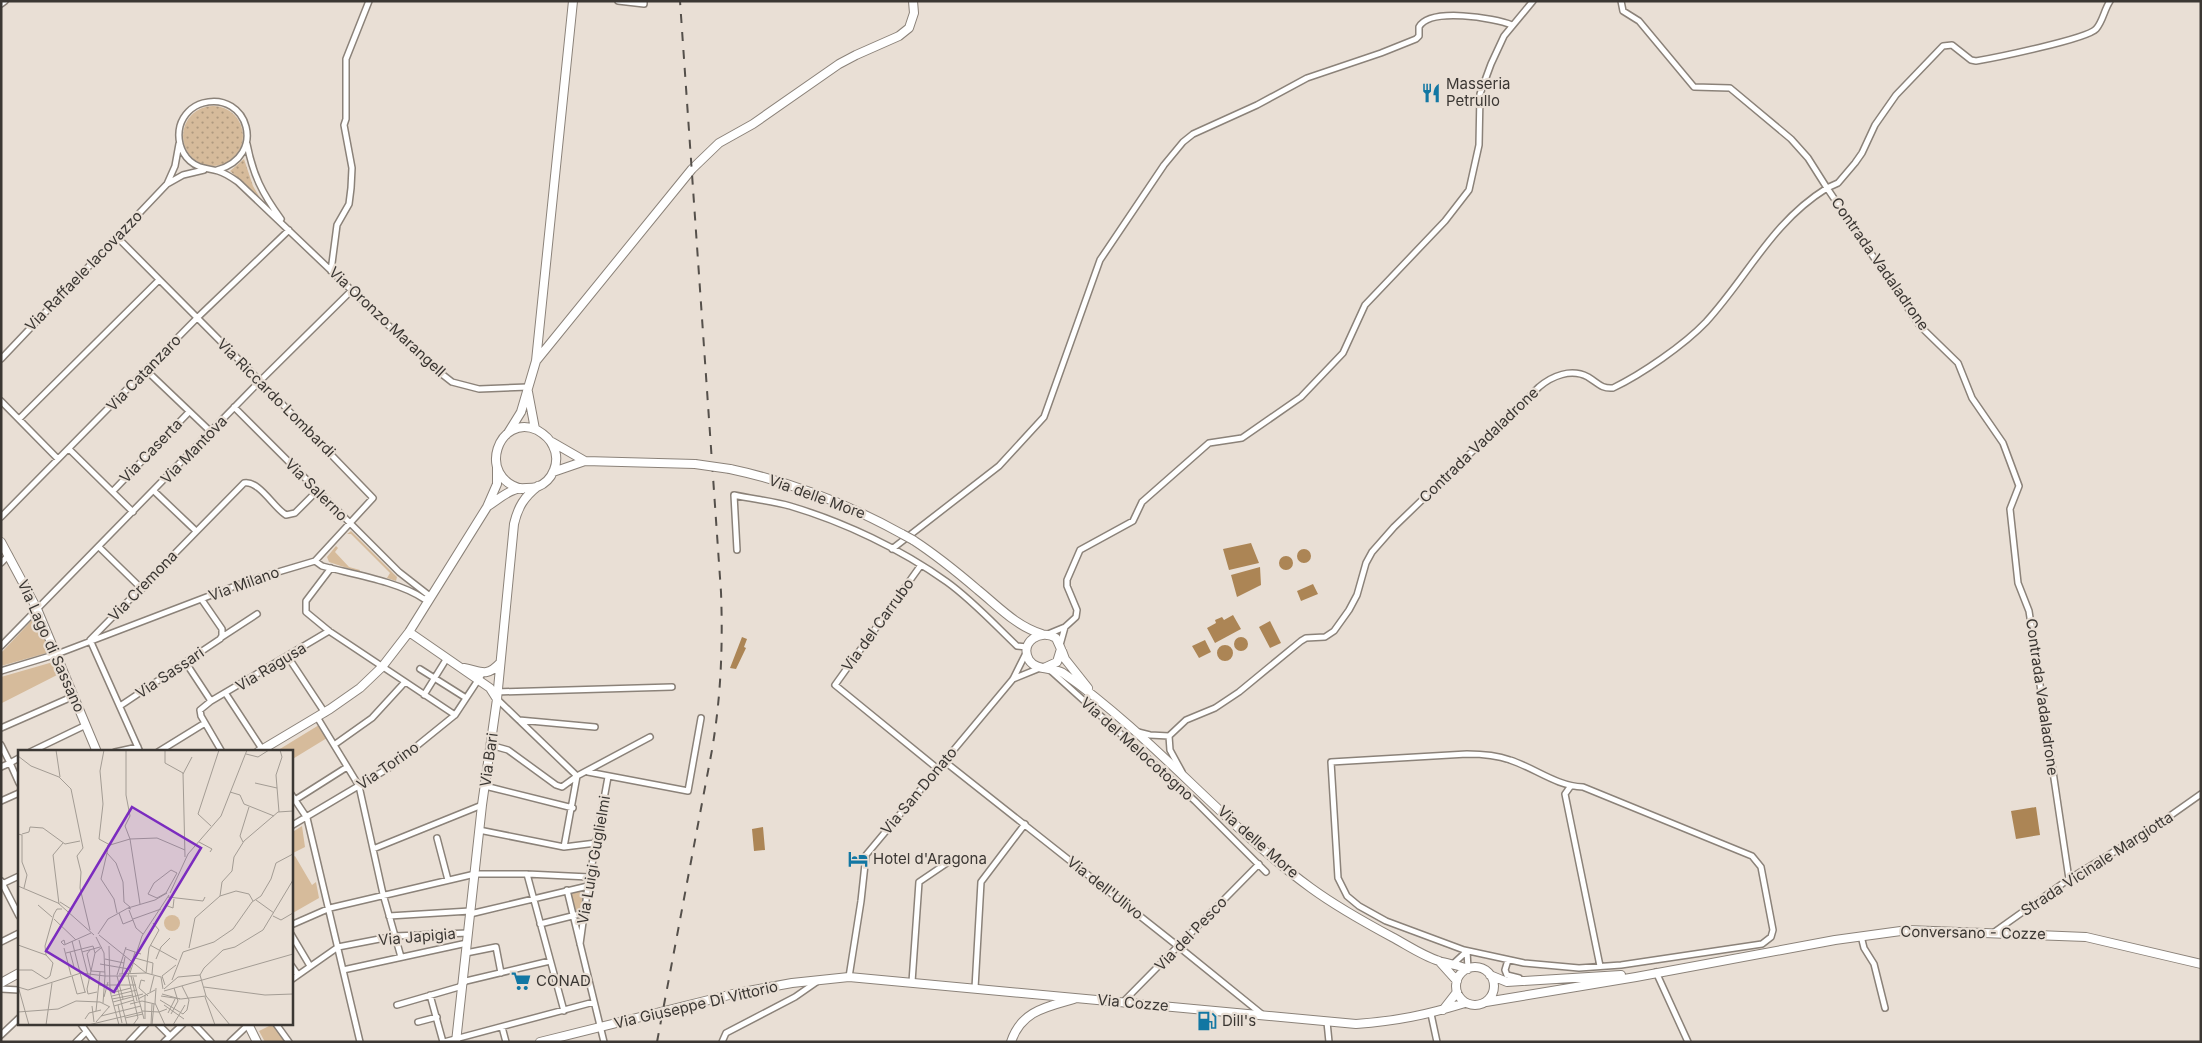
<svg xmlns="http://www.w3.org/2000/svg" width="2202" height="1043" font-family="Inter,sans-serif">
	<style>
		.grass { fill: url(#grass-dots) }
		.park { fill: #d6bb9b }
		.water { fill: #ac8555 }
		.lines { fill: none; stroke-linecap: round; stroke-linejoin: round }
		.street-casing { stroke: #8b8279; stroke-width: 8 }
		.secondary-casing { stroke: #8b8279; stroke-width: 10 }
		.street { stroke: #fff; stroke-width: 5 }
		.secondary { stroke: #fff; stroke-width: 8 }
		.rail { stroke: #55504b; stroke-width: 2; stroke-dasharray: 9 9; stroke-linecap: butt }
		.secondary-bridge-casing { stroke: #8b8279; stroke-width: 10; stroke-linecap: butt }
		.secondary-bridge { stroke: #fff; stroke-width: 8 }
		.labels { text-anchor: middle; stroke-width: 4.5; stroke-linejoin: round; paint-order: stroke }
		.poi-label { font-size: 15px; fill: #3b3733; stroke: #e9dfd5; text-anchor: start }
		.street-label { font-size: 15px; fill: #3b3733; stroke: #e9dfd5 }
		.inset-road { fill: none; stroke: #a39c94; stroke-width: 1 }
		.view { fill: #7b2cbf; fill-opacity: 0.15; stroke: #7b2cbf; stroke-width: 2.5 }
		.inset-edge { fill: none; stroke: #3b3733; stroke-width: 2.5 }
	</style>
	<defs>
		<pattern id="grass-dots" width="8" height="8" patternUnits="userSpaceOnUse" patternTransform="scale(1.25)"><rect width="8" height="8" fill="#d6bb9b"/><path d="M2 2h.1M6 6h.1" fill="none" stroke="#af997f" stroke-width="1.8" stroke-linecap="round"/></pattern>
	</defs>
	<rect width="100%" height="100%" fill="#e9dfd5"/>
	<path class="grass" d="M183 136a30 30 0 1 1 60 0a30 30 0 1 1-60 0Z
		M244,159L253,186L260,198L230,171Z"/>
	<path class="park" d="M351,531L397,577L396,581L387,578L390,573L351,534H347Z
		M336,546L338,548L335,552L349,567L360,570L359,572L329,562L327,557Z
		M35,617L50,652L1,666V653Z
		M53,662L59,674L2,703L1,677Z
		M319,725L327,738L291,760V752H275Z
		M302,826L305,847L291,854V833Z
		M295,856L312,885L316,882L319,898L291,914V858Z
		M584,889L582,912L578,913L575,912L571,893Z
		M273,1024L285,1042H265L259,1031Z"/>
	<path class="water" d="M1251,543L1259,563L1229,570L1223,549Z
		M1297 556a7 7 0 1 1 14 0a7 7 0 1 1-14 0Z
		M1279 563a7 7 0 1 1 14 0a7 7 0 1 1-14 0Z
		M1260,567L1261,585L1237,597L1231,575Z
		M1313,584L1318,594L1301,601L1297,591Z
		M1233,615L1241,629L1215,643L1207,628L1216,623L1215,620L1222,617L1224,620Z
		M1270,621L1281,643L1270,648L1259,627Z
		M1234 644a7 7 0 1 1 14 0a7 7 0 1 1-14 0Z
		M742,637L747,639L744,647L746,648L736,669L730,668Z
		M1205,640L1211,652L1199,658L1192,646Z
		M1217 653a8 8 0 1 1 16 0a8 8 0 1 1-16 0Z
		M2036,807L2040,835L2016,839L2011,811Z
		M763,827L765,850L754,851L752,829Z"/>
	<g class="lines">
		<defs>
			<path id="street" d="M618,1L644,4V1
				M1621,1L1623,11L1639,21L1694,87L1730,88L1791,139L1808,158L1827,188L1838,183L1855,163L1862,153L1875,125L1896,95L1943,46L1952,45L1971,60L1976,61C1994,58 2087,39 2096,29C2103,21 2104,10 2110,1
				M1,4L5,1
				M179,144L175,166L167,184L183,175L204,170
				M247,144C253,175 262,193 281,219
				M217,170C268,156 248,91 203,103C192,106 183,115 180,126C177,138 180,152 190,161C199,169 207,168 218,171C225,173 231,177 238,182L429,364L452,382L479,389L528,387
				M117,237L260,381L373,498L315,561
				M331,271L337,225L349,204L351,188L352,168L344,125L346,119V59L369,1
				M1,359L167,184
				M147,371L211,432
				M1,401L58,459
				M19,419L159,280
				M69,449L133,512
				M113,491L189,412
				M154,491L196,531
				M1,517L197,318L289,230
				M99,547L142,589
				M892,549L999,466L1044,417L1100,260L1164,165L1183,142L1193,134L1257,105L1307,78L1381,53L1416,39L1419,36V27C1430,7 1494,18 1512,25
				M737,550L734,495C752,499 772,501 790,506C844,522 901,549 947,582C972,600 994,624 1017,646L1027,647
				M1,563L9,555
				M921,565L835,685L938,769
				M331,568L306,601V612L329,631L455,715
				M1048,634L1065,627L1076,617L1077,610L1067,586V580L1080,550L1133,521L1142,502L1209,443L1242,438L1301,397L1343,353L1365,305L1445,221L1469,190L1479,145L1480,94L1491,64L1504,36L1533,1
				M222,637L257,614
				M1060,645L1065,627
				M1,646L260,381L351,291
				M288,657L325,713
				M186,663L211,701
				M420,669L466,698
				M1,671L57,654L251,580L315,561L322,566C352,574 400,582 424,599L431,597L399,572L234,407
				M1051,671L1195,801L1266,872
				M1013,679L1040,668
				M495,692L672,687
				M226,694L264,752
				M424,695L447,658
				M497,699L577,776
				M120,706L220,639L222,636V629L202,600
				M317,717L359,786L383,894L401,957
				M519,720L595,727
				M1,728L74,696
				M1138,732L1150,735L1169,736L1170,750L1182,772
				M1169,736L1186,720L1215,708L1239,692L1301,641L1306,638L1325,637L1334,631L1349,610L1357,595L1366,563L1372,552L1394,527L1539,387C1552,376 1571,368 1588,377C1598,383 1601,389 1613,388C1642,374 1684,345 1706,322C1749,275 1771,223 1827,188L1920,326L1958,363L1972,398L2003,443L2019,486L2010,509L2018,583L2029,611L2069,879
				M1,745L10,763L19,758
				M334,745L372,718L405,682
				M490,745L508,750L556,785L562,787L577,776L650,737
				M30,752L86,725
				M115,752L138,747
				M140,752L90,640L244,483C259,480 274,508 286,515L295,513L317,491
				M158,752L205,723
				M222,752L201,716L200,710L211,701L329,631
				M1467,754C1482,754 1496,755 1510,760C1535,768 1556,786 1583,787L1752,856L1761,867L1773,930L1771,937L1762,944L1621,965L1579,968L1524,963L1464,950L1386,921L1359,906L1347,896L1338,878L1331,762Z
				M944,761L1179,947L1263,1015
				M1,767L10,763L19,783
				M588,772L688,791L701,718
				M485,786L573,808
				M1570,787L1565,794L1600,966
				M291,794L307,818L360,1042
				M295,800L347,767
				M1,801L19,793
				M291,826L392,766L455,715L482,674
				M479,830L564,847L596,843
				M437,838L448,880
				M564,847L577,776
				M373,849L482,805
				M527,874L564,1011
				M1,881L19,916
				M2,884L19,876
				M567,890L604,1042
				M470,914L588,886
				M389,916L470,911
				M540,924L584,913
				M291,925L330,908L475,874H527L589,877
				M1993,933L2069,879L2150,830L2201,794
				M291,934L310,966
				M1861,936L1864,948L1874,964L1885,1008
				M1,942L19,933
				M580,944L588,886L608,777
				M1467,951L1468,969
				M466,953L496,947L501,973
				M1508,960L1505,970L1507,975L1519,978
				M1453,964L1467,951
				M291,965L298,975
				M343,970L467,943
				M1656,972L1688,1042
				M849,977L861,901L866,855L1013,679L1026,653
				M291,980L338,947L395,936L468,933
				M912,982L919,882L947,863
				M975,988L981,882L1025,824
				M1,989L19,990
				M430,995L443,1042
				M1123,1002L1259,864
				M397,1005L459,987L466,981L550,961
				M1431,1014L1437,1042
				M418,1022L437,1017
				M1327,1022L1329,1042
				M81,1024L94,1042
				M158,1024L170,1036
				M194,1024L211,1042
				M276,1024L289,1042
				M502,1027L506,1042
				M1,1035L19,1018
				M76,1042L86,1032
				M129,1042L146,1024
				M164,1042L183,1024
				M230,1042L248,1025
				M444,1042L594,1002
				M722,1042L726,1033L795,997L818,981"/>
			<path id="secondary" d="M536,361L692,169L719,143L753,124L839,64L856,55L899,36L909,28L914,13L913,1
				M528,392L535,429
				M508,433L521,412L536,361L573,1
				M552,442L585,461
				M730,469C791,482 848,504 902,534
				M553,472L585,461L695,464
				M488,506C496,501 505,493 514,490C521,487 529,489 537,487C553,481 561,461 553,446C550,439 544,434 537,430C499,413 475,477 522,489
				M913,540C936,555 957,572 978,590C999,607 1016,626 1042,634
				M1,542L37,609L97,752
				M409,632L490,688L497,699
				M1062,651L1065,659L1088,688
				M464,668C481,671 486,678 500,663
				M1044,668L1057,662L1061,649L1056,638C1041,628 1019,642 1029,660C1036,671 1053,667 1063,673C1153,736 1223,824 1311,888C1337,907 1364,922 1392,937C1407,945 1423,956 1439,961C1448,964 1459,965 1468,969
				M258,752L330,709L360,688L382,667L409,632L487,507L497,484V467
				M1439,961L1457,981
				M1456 986a19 19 0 1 1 38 0a19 19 0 1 1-38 0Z
				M1490,975L1507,982L1621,975
				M1,983L19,973
				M1486,1002L1636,977L1835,940L1908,930L2086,937L2201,964
				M1443,1010L1457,992
				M248,1024L257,1042
				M456,1042L482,805L497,699L514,524C518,507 524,497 538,486
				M540,1042L737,993L792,983L849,977L1356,1024C1397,1021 1426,1015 1465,1003
				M1011,1042C1021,1011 1046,1007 1074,999"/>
		</defs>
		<use href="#street" class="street-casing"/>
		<use href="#secondary" class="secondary-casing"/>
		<use href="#street" class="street"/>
		<use href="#secondary" class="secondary"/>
		<path class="rail" d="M657,1042L712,750C721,697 723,645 721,592L680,1"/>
		<defs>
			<path id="secondary-bridge" d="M695,464L730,469
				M902,534L913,540"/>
		</defs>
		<use href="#secondary-bridge" class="secondary-bridge-casing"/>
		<use href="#secondary-bridge" class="secondary-bridge"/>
	</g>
	<defs>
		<symbol id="restaurant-bare" viewBox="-9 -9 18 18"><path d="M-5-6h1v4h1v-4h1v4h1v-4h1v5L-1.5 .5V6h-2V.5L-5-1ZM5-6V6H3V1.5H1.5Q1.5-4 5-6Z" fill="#1277a3" stroke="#e9dfd5" stroke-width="2.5" paint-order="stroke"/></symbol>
		<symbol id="hotel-bare" viewBox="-9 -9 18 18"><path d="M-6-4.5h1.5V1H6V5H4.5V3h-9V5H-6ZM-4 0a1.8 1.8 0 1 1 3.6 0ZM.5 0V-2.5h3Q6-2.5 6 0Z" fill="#1277a3" stroke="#e9dfd5" stroke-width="2.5" paint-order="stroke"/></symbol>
		<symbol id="supermarket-bare" viewBox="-9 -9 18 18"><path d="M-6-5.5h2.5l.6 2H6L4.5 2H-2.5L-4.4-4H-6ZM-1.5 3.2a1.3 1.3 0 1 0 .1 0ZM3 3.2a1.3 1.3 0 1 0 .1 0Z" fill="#1277a3" stroke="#e9dfd5" stroke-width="2.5" paint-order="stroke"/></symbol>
		<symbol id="fuel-bare" viewBox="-9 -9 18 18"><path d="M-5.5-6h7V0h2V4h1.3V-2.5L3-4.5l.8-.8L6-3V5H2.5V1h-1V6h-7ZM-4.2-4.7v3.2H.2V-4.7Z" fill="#1277a3" stroke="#e9dfd5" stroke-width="2.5" paint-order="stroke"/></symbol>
	</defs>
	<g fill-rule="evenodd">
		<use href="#restaurant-bare" x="1417" y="79" width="28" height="28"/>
		<use href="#hotel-bare" x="844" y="845" width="28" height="28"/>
		<use href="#supermarket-bare" x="507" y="967" width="28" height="28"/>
		<use href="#fuel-bare" x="1193" y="1007" width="28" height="28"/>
	</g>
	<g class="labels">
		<g class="poi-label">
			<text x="1446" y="89">Masseria<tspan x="1446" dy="17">Petrullo</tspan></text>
			<text x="873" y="864">Hotel d'Aragona</text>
			<text x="536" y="986">CONAD</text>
			<text x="1222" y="1026">Dill's</text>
		</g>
		<g class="street-label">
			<text transform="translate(1880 264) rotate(55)" y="5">Contrada Vadaladrone</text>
			<text transform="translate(84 271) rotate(-46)" y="5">Via Raffaele Iacovazzo</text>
			<text transform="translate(387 322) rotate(43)" y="5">Via Oronzo Marangell</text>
			<text transform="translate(144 373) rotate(-46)" y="5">Via Catanzaro</text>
			<text transform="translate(276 398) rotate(45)" y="5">Via Riccardo Lombardi</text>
			<text transform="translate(1479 445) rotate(-44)" y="5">Contrada Vadaladrone</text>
			<text transform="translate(194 450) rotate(-46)" y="5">Via Mantova</text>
			<text transform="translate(151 451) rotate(-46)" y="5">Via Caserta</text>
			<text transform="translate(316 490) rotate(45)" y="5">Via Salerno</text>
			<text transform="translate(817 497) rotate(20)" y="5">Via delle More</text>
			<text transform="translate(244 584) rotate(-20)" y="5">Via Milano</text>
			<text transform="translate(143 586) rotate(-46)" y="5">Via Cremona</text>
			<text transform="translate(878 625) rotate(-54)" y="5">Via del Carrubo</text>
			<text transform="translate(51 646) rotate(66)" y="5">Via Lago di Sassano</text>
			<text transform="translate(271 667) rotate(-31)" y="5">Via Ragusa</text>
			<text transform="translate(170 673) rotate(-34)" y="5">Via Sassari</text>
			<text transform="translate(2042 697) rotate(82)" y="5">Contrada Vadaladrone</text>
			<text transform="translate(1137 749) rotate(42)" y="5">Via del Melocotogno</text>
			<text transform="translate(489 760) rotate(-82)" y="5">Via Bari</text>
			<text transform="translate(388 766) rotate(-35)" y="5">Via Torino</text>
			<text transform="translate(919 791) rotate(-50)" y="5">Via San Donato</text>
			<text transform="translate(1258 842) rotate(41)" y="5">Via delle More</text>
			<text transform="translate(594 860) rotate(-80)" y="5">Via Luigi Guglielmi</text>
			<text transform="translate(2097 864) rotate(-33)" y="5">Strada Vicinale Margiotta</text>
			<text transform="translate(1105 888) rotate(38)" y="5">Via dell'Ulivo</text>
			<text transform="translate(1973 933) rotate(1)" y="5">Conversano - Cozze</text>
			<text transform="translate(1191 934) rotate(-46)" y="5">Via del Pesco</text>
			<text transform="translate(417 937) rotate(-5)" y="5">Via Japigia</text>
			<text transform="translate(1133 1003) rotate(5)" y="5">Via Cozze</text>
			<text transform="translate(696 1005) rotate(-13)" y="5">Via Giuseppe Di Vittorio</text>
		</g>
	</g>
	<g transform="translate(18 750)">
		<rect width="275" height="275" fill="#e9dfd5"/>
		<path d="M146 173a8 8 0 1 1 16 0a8 8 0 1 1-16 0Z" fill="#d6bb9b"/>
		<path class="inset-road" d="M38,0L42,27M86,0L82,21L85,54L81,89L92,95L112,89L107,76L112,66L108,45V0M147,0V13L165,23L167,107M228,4L240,7L251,0M0,6L13,16L41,27L53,39L65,98L59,106L63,122L62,138L72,180M165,24L174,7M237,33L259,38M212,42L222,45L226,54L256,66M261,62L258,25L264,7L262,0M193,76L180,64L201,0M0,84L4,85V112L9,125L6,138M4,84L11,82L12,77L25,78L47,94L62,91M181,92L194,99L192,102M225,92L222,86L231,57M90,95L89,103L98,113L105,132L106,152L112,157M89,103L83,129L96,149L99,163M153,120L159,123L148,143L139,148L130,144L136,133ZM0,136L40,153L76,185M152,143L170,104L203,66L229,0M202,146L218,141L231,144L235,151M150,147L185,151L187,147M238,150L256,163M42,152L53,159L50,163M41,154L35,105L45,93M122,154L112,89L139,88L167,100M20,155L34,167M147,155L155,158L156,149M113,159L110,158L137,150L149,143M111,160L118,178L125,184M101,163L105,174L115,170M255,166L263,170L275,163M36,169L58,190M115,169L143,159M80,184L90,169L110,158M81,185L128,223L143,227L145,239M78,187L86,203L87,226M61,190L71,229M54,191L67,242M47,194L46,190L43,192L46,195L73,183M0,195L28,205M132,195L159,210M91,196L92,241L101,275M46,198L53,225M171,198L177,168L202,146L204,132L214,121L216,107L226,91L260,62L275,61M108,199L123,204M72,200L69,204L73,221L87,222M52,202L56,217M64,202L82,197M48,203L75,196L77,203M117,208L135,213L134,224M87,209L106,213M138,209L143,197L152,188M82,214L111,219M0,220H14L28,229L32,226M112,223L124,186L151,145M101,224L128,223L131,198L141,180L135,173M104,224L107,207M99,225L108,197M32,226L35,213L28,205L27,196L36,164L39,159H44M54,226L59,244L68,242M99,226L105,249M113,226L119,251M115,227L126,269M154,230L165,202L196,192L215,179L234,152L243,146L253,129L258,113L275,104M127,231L123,230L121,238L130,246M80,235H118M147,235L144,226L158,215M0,236L11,275M99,236L109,275M164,236L171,250L169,260L165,264M0,237L10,240L63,223L87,226M186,237L247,245L275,244M138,238L137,253L147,275M146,239L160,227L182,225M146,241L275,204M79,242L70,244L69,239L77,203L84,197M132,242L136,226M93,243L113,238M144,244L162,249M127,245V269M94,246L119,240M143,246L163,249L188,246M188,246L182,225L186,218L205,200L217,197L245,180L275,130M188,246L212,275M86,247L90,232M187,247L197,275M94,249L115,245M120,249L137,240M142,250L165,264M95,252L125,244M85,253L87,226H119M112,254L124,251L137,254M100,255L104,273M146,255L166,269M74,256L76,272M96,256L116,250M78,261L82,222M124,261L141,262L149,259M0,262L40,259L58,251L82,252L92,257M150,263L157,249M153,264L160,251L156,238M83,266L123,256M107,268L125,264M67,269L71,263L83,260M78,272L91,257M28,275L34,233M70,275L124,262M115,275L120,268L110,226L117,202M133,275L134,254M134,275L136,254M155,275L167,255"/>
		<path class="view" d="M114,57L183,98L96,242L28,201Z"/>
		<rect width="275" height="275" class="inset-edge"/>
	</g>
	<rect width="2202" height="1043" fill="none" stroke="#3b3733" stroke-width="5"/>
</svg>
